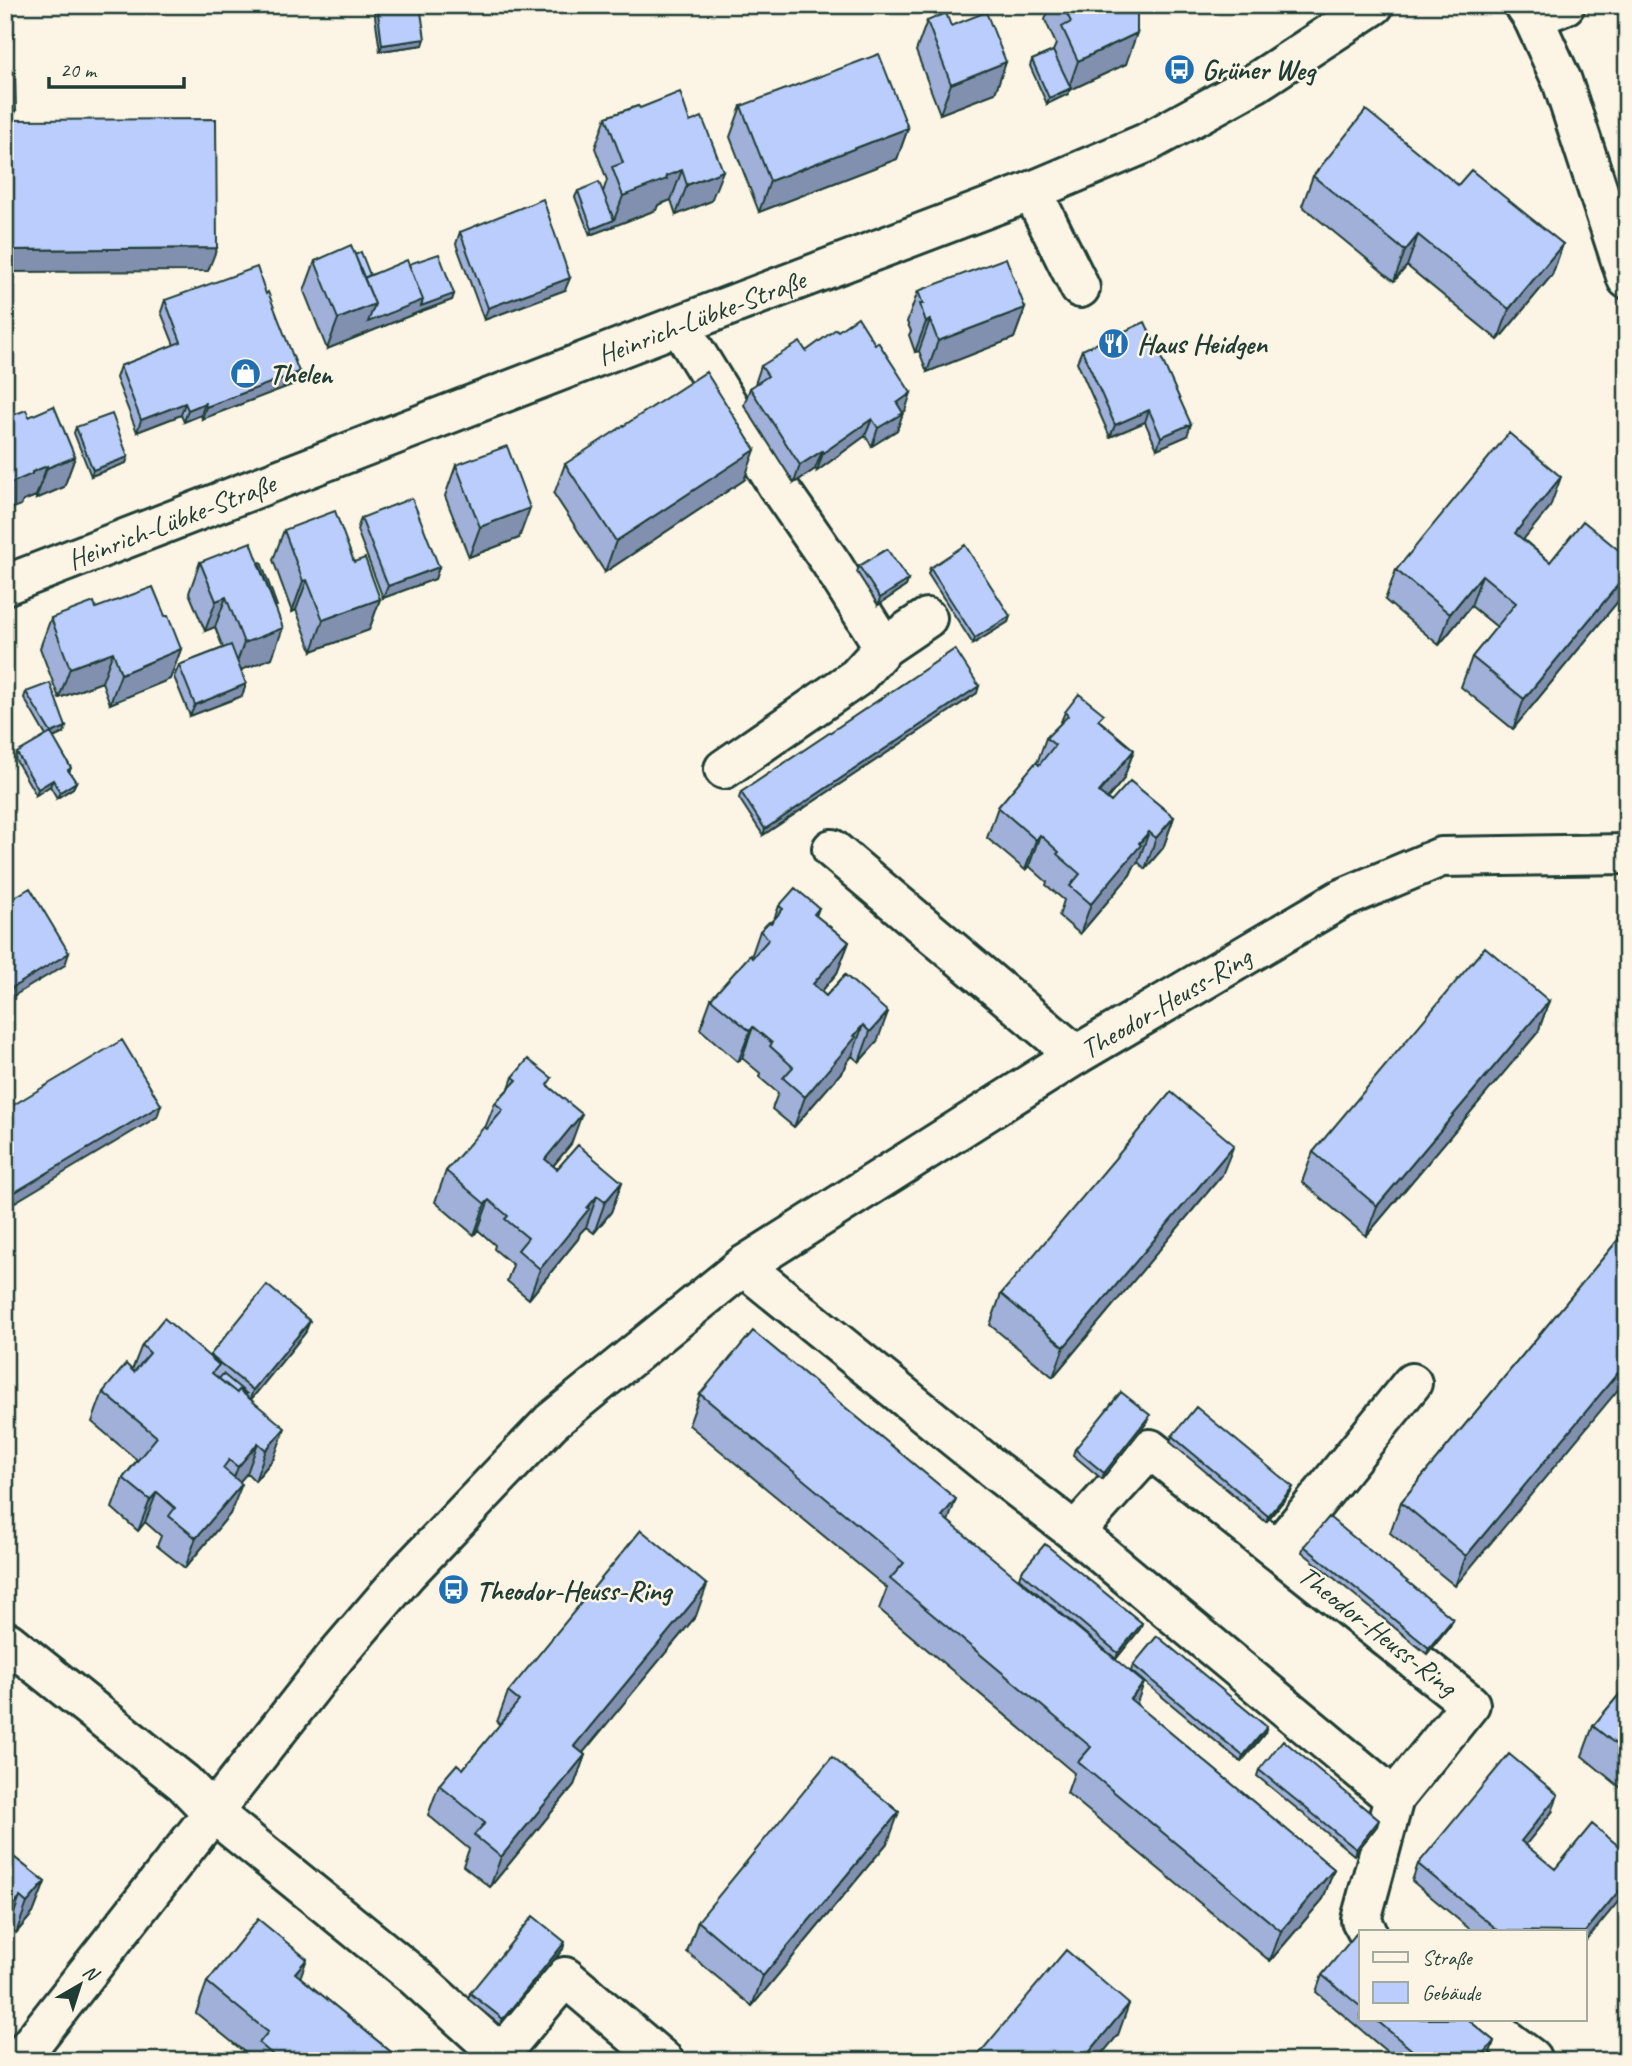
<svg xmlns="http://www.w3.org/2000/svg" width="1632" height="2066" font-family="Caveat,sans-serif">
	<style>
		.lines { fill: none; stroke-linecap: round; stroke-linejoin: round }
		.minor-casing { stroke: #1f3d34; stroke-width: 44 }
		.minor { stroke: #fcf5e5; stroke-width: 38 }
		.wall { fill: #a0b0d9; stroke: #1f3d34; stroke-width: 2 }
		.shaded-wall { fill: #8290b0; stroke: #1f3d34; stroke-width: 2 }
		.building { fill: #bacdfc; stroke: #1f3d34; stroke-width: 2 }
		.labels { text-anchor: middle; stroke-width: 5; stroke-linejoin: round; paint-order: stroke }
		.poi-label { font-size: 28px; font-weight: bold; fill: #1f3d34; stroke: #fcf5e5; text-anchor: start }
		.street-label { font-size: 28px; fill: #1f3d34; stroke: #fcf5e5 }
	</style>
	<rect width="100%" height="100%" fill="#fcf5e5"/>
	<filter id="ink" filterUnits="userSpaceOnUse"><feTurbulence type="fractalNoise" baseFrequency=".0143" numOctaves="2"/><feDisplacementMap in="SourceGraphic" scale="14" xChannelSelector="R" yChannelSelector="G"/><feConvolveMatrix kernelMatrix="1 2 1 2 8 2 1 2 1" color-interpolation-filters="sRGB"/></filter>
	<g filter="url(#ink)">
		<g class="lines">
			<defs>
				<g id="minor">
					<path d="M1524,5L1533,18L1562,81L1627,279"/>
					<path d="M1533,18L1565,5"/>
					<path d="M1032,191L1080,288"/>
					<path d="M679,325L777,485L831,563L884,647L927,618"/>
					<path id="s1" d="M5,585L679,325L1032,191L1146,143L1255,83L1374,5"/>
					<path d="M724,769L857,677L884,647"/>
					<path d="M832,849L1076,1055"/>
					<path d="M743,1266L996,1471L1075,1532L1394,1798L1470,1704L1150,1449L1075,1532"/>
					<path d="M1277,1550L1412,1383"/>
					<path d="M8,1642L184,1783L212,1812L414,1976L508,2061"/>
					<path d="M1367,1931L1361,1920L1394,1798"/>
					<path d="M1479,2019L1531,2058"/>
					<path d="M500,2054L565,1977L664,2061"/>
					<path id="s2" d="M18,2061L335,1657L407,1573L551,1422L743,1266L1076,1055L1341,899L1441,857L1627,854"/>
				</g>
			</defs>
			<use href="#minor" class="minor-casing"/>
			<use href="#minor" class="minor"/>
		</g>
		<path class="wall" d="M376,5H420L423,45L380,51L374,9Z
			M1050,5H1135L1126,64L1070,90L1068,94L1047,104L1030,66L1032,60L1053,51L1056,44L1045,20Z
			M927,21L951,26L1006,62L995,93L940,114L916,51Z
			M638,106L711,201L676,215L671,200L658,205L656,210L590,235L575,197L578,191L603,192L607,180L595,148L606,117Z
			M741,106L908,128L897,159L759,212L730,137Z
			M1313,176L1458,185L1563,244L1552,275L1498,340L1407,266L1394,281L1302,206Z
			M460,232L565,290L484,320L456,244Z
			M355,255L370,275L409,264L454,294L452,300L419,312L327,349L304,291L315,261Z
			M918,291L1025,308L1014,338L927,372L919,351L915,352L909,335L911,331L907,322Z
			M165,300L294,384L202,419L201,415L184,422L181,415L137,432L116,378L120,366L174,345L161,312Z
			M1082,350L1187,436L1157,449L1145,422L1110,437L1077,362Z
			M806,351L905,411L903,412L897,430L872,446L865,436L817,471L815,469L794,483L744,405L750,388L755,384L761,366Z
			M29,417L75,457L64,487L36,499V496L23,501L21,505L5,511V418Z
			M76,427L128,457L126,463L91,476L74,433Z
			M565,464L744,480L605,572L554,494Z
			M456,465L519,538L469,557L445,496Z
			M1550,507L1523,539L1550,562L1624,594L1513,729L1461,687L1472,657L1497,627L1471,606L1439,645L1385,600L1396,570Z
			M361,518L439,567L435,579L383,598L357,530Z
			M284,530L354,562L380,599L369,630L312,651L296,610L292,612L273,560Z
			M200,562L276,609L272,658L241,670L246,684L242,696L190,716L174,677L179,665L223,648L215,627L205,631L189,593Z
			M859,566L908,580L906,586L878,605L857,572Z
			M930,568L1010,616L1008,622L973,644L928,574Z
			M96,608L165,616L181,649L170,679L110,704L102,682L59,698L40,648L51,618Z
			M26,692L64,733L53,738L71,768L69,772L76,782L73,788L57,798L50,786L36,795L15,759L17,753L46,736L24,698Z
			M977,693L763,835L739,798L741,792Z
			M1065,712L1101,722L1134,750L1123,780L1107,799L1111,802L1174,817L1163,848L1145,869L1138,862L1133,868L1130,875L1080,934L1059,916L1064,900L1046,885L1047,882L1029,866L1025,870L987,838L998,807L1037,763L1046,738L1060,724Z
			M779,906L819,908L816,916L849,942L837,973L821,992L826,996L845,975L877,1042L859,1062L852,1056L847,1062L845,1068L794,1127L772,1109L778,1093L759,1077L760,1073L742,1058L738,1062L700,1029L711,999L751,957L760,931L774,919Z
			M1549,1001L1538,1032L1366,1236L1302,1182L1313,1152Z
			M513,1077L549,1086L571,1144L553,1166L557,1169L622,1182L611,1212L594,1233L586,1227L580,1233L578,1239L529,1299L507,1281L513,1265L494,1249L495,1245L478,1230L474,1235L435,1202L446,1171L485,1128L495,1103L509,1088Z
			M1222,1175L1053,1377L990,1325L1001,1294Z
			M1627,1229L1455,1586L1390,1533L1401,1502Z
			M305,1333L251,1399L274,1458L255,1481L247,1473L239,1482L230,1514L185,1568L157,1546L161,1536L145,1522L138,1531L112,1508L123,1478L137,1460L92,1422L103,1392L132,1370L142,1345L209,1357L210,1355Z
			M700,1394L948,1521L1136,1704L1334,1869L1323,1899L1270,1961L1067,1793L1074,1773L879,1609L887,1588L689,1425Z
			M1148,1421L1102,1479L1073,1455L1075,1449Z
			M1172,1436L1293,1487L1290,1493L1266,1522L1170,1442Z
			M1304,1546L1450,1625L1427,1654L1302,1552Z
			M1021,1572L1142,1623L1140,1629L1116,1659L1019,1578Z
			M696,1616L582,1753L585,1755L574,1785L490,1887L463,1866L469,1849L428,1815L439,1785L463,1769L500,1725L497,1722L508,1692Z
			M1133,1665L1265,1733L1241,1762L1131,1671Z
			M1627,1685V1793L1582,1756L1593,1726Z
			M1259,1770L1377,1826L1354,1855L1257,1776Z
			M1552,1812L1526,1844L1585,1931H1472L1412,1881L1418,1864Z
			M888,1842L752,2006L687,1952L698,1921Z
			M5,1850L45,1882L33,1913L16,1933L9,1927L5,1931Z
			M1361,1931V2019H1467L1494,2041L1486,2061H1398L1316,1992L1322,1975Z
			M563,1949L500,2025L468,1999L470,1993Z
			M300,1977L402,2061H252L253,2059L196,2013L207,1982Z"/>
		<path class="shaded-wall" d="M1137,33L1126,64L1070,90L1068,94L1047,104L1049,98L1068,90L1078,61Z
			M425,39L423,45L380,51L382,45Z
			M1006,62L995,93L940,114L951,84Z
			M5,111H16L11,122H5Z
			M908,128L897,159L759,212L770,181Z
			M682,170L671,200L658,205L656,210L590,235L592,229L614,220L623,196L666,176Z
			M723,171L711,201L676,215L687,185Z
			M1418,235L1407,266L1394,281L1405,251Z
			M1563,244L1552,275L1498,340L1509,309Z
			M217,248L208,271L5,272V250Z
			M570,278L565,290L484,320L488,308Z
			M454,294L452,300L419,312L327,349L338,319L375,304L423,300Z
			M1025,308L1014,338L927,372L938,341Z
			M930,320L919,351L915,352L926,322Z
			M299,372L294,384L202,419L206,407Z
			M911,393L905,411L890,420L897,403Z
			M185,403L181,415L137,432L141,420Z
			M205,403L201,415L184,422L188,410Z
			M1149,410L1145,422L1110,437L1115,425Z
			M903,413L897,430L872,446L878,428Z
			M872,419L865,436L817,471L823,453Z
			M1191,424L1187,436L1157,449L1161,437Z
			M755,450L744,480L605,572L616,541Z
			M822,451L815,469L794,483L800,465Z
			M75,457L64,487L36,499L47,468Z
			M128,457L126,463L91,476L93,470Z
			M47,466L36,496L23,501L21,505L5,511V494L9,484L32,472Z
			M1561,477L1550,507L1504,563L1515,533Z
			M530,508L519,538L469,557L480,527Z
			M439,567L435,579L383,598L388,586Z
			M1627,574V587L1624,594L1513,729L1524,699Z
			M1482,575L1471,606L1439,645L1450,614Z
			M307,580L296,610L292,612L303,581Z
			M908,580L906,586L878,605L880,598Z
			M226,597L215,627L205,631L216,601Z
			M380,599L369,630L312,651L323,620Z
			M1010,616L1008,622L973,644L975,638Z
			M283,628L272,658L233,673L244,643Z
			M181,649L170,679L110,704L121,674Z
			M113,652L102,682L59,698L70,668Z
			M246,684L242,696L190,716L195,705Z
			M979,686L977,693L763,835L765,829Z
			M13,695L5,716V699Z
			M66,727L64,733L48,740L51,733Z
			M1134,750L1123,780L1087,822L1099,792Z
			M53,780L50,786L36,795L38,789Z
			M76,782L73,788L57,798L60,792Z
			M1174,817L1163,848L1145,869L1156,838Z
			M1149,832L1138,862L1133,868L1130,875L1080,934L1091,904Z
			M1040,835L1029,866L1025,870L1036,840Z
			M849,942L837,973L802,1015L813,984Z
			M69,953L65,965L5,1001V992Z
			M1549,1001L1538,1032L1366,1236L1377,1206Z
			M888,1012L877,1042L859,1062L870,1032Z
			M863,1025L852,1056L847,1062L845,1068L794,1127L805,1097Z
			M753,1027L742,1058L738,1062L750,1031Z
			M161,1105L157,1117L5,1208V1198Z
			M582,1114L571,1144L534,1189L545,1159Z
			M1234,1145L1222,1175L1053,1377L1064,1347Z
			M622,1182L611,1212L594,1233L605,1202Z
			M597,1196L586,1227L580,1233L578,1239L529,1299L540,1269Z
			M489,1200L478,1230L474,1235L485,1204Z
			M310,1321L305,1333L249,1402L253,1390Z
			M1627,1362V1379L1455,1586L1466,1556Z
			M1150,1415L1148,1421L1102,1479L1104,1473Z
			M285,1428L274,1458L255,1481L266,1450Z
			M258,1443L247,1473L226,1498L238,1467Z
			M242,1484L230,1514L185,1568L196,1538Z
			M1293,1487L1290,1493L1266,1522L1268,1516Z
			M157,1492L145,1522L138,1531L150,1500Z
			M956,1499L945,1530L942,1516Z
			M707,1585L696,1616L563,1777L574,1746Z
			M1453,1619L1450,1625L1427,1654L1429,1648Z
			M1142,1623L1140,1629L1116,1659L1118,1653Z
			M1144,1683L1133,1714L1130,1699Z
			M1267,1727L1265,1733L1241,1762L1243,1756Z
			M585,1755L574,1785L490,1887L501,1857Z
			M1558,1795L1552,1812L1515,1858L1521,1841Z
			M899,1812L888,1842L752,2006L763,1976Z
			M1379,1820L1377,1826L1354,1855L1356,1849Z
			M1334,1869L1323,1899L1270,1961L1281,1931Z
			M1627,1881V1891L1585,1942V1932Z
			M45,1882L33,1913L16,1933L27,1903Z
			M20,1897L9,1927L5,1931V1918L10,1908Z
			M565,1942L563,1949L500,2025L503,2019Z
			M307,1959L296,1989L295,1973Z
			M1129,2004L1118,2035L1096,2061H1082Z
			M1494,2041L1488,2059L1486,2061H1478Z"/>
		<path class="building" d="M377,5H420L425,39L382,45Z
			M1063,5H1135L1137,9V33L1078,61L1062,27L1071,22Z
			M986,12L1006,62L951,84L927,21L946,13L951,26Z
			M1053,51L1071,88L1049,98L1032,60Z
			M879,54L908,128L770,181L741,106Z
			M5,70H15L16,111H5Z
			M680,92L690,122L702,117L723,171L687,185L682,170L666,176L667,179L623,196L612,167L623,163L606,117L638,106L640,108Z
			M1366,110L1458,185L1471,170L1563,244L1509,309L1418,235L1405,251L1313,176Z
			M216,119L217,248L5,250V120Z
			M599,182L614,220L592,229L578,191Z
			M543,199L570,278L488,308L460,232Z
			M351,245L375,304L338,319L315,261Z
			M361,252L370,275L364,278L355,255Z
			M439,254L454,294L421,306L423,300L409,264Z
			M1006,258L1025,308L938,341L930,320L926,322L920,304H923L918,291Z
			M407,260L423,300L368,322L375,304L364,278Z
			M257,267L266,294L268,292L299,372L206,407L205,403L188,410L185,403L141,420L120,366L181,342L165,300Z
			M858,317L875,344L878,342L911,393L897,403L903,413L878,428L872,419L823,453L822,451L800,465L750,388L768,376L761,366L800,342L806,351L836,329L838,331Z
			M1145,322L1191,424L1161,437L1149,410L1115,425L1082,350Z
			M706,372L755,450L616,541L565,464Z
			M54,406L75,457L47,468V466L32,472V474L9,484L5,475V418L26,410L29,417Z
			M112,414L128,457L93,470L76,427Z
			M1509,433L1561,477L1515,533L1550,562L1583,521L1627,557V574L1524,699L1472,657L1516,603L1482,575L1450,614L1396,570Z
			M507,446L530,508L480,527L456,465Z
			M412,498L439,567L388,586L361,518Z
			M335,511L354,562L365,558L380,599L323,620L307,580L303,581L284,530Z
			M251,542L283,628L244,643L226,597L216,601L200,562Z
			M965,545L1010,616L975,638L930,568Z
			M887,549L908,580L880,598L859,566Z
			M261,562L277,606L275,607L258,563Z
			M153,587L165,616H168L181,649L121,674L113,652L70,668L51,618L94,602L96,608Z
			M231,645L246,684L195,705L179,665Z
			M955,649L979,686L765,829L741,792Z
			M5,682L13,695L5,699Z
			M50,683L66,727L51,733L71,768L68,770L76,782L60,792L53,780L38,789L17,753L51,733L26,692Z
			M1079,694L1104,714L1098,720L1134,750L1099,792L1111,802L1130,781L1174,817L1156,838L1149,832L1139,843L1141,845L1091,904L1070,886L1080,874L1057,854L1059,852L1040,835L1036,840L998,807L1036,762L1039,765L1055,745L1046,738L1068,716L1065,712Z
			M30,888L69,953L5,992V903Z
			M795,888L819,908L814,914L849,942L813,984L826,996L845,975L888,1012L870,1032L863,1025L854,1036L856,1037L805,1097L783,1078L793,1067L770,1046L772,1043L753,1027L750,1031L711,999L750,955L752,958L769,939L760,931L769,922L771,923L783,909L779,906Z
			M1485,947L1549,1001L1377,1206L1313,1152Z
			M122,1040L161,1105L5,1198V1110Z
			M528,1059L552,1078L547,1085L582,1114L545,1159L557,1169L578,1145L622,1182L605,1202L597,1196L587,1208L589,1209L540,1269L518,1250L528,1238L505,1219L508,1216L489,1200L485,1204L446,1171L484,1127L487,1129L503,1110L495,1103L517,1080L513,1077Z
			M1171,1092L1234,1145L1064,1347L1001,1294Z
			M1627,1229V1362L1466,1556L1401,1502Z
			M267,1285L310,1321L253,1390L210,1355Z
			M164,1318L219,1365L212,1373L237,1393L239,1390L285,1428L266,1450L258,1443L238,1467L229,1460L223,1468L242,1484L196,1538L169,1516L175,1508L157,1492L150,1500L123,1478L157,1437L103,1392L126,1364L134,1372L150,1353L142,1345Z
			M753,1331L956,1499L942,1516L1144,1683L1130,1699L1334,1869L1281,1931L1078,1762L1091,1747L890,1579L904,1563L700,1394Z
			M223,1374L247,1394L246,1395L239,1390L237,1393L219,1379Z
			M1121,1392L1150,1415L1104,1473L1075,1449Z
			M1196,1407L1293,1487L1268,1516L1172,1436Z
			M1329,1517L1453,1619L1429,1648L1304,1546Z
			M641,1530L707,1585L574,1746L585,1755L501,1857L474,1835L485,1823L439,1785L457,1764L463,1769L519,1701L508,1692Z
			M1045,1544L1142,1623L1118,1653L1021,1572Z
			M1157,1636L1267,1727L1243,1756L1133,1665Z
			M1627,1685V1753L1593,1726Z
			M1283,1740L1379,1820L1356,1849L1259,1770Z
			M1509,1754L1558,1795L1521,1841L1555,1869L1592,1824L1627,1853V1881L1585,1932L1499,1931L1418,1864Z
			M832,1757L899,1812L763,1976L698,1921Z
			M5,1850L45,1882L27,1903L20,1897L10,1908L12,1910L5,1918Z
			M533,1916L565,1942L503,2019L470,1993Z
			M258,1919L307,1959L295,1973L402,2061H280L259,2043L268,2032L207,1982Z
			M1360,1929L1362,1931H1361V2007L1322,1975Z
			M1066,1950L1129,2004L1082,2061H973Z
			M1375,2019H1467L1494,2041L1478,2061H1425Z"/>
	</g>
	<defs>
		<symbol id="bus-disc" viewBox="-11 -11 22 22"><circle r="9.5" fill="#1f6fb2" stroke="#fcf5e5"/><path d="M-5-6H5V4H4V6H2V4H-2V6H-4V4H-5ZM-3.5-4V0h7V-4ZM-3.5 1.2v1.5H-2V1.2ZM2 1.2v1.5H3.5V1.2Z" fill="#fff"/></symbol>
		<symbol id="restaurant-disc" viewBox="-11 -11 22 22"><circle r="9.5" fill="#1f6fb2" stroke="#fcf5e5"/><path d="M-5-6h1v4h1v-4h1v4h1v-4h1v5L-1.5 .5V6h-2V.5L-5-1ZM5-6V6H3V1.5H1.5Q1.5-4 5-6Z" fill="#fff"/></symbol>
		<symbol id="shop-disc" viewBox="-11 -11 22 22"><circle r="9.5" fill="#1f6fb2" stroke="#fcf5e5"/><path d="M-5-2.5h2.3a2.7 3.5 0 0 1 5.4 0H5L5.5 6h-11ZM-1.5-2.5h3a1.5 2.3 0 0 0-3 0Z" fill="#fff"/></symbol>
	</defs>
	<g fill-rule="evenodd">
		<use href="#bus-disc" x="1162" y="52" width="35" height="35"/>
		<use href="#restaurant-disc" x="1096" y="326" width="35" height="35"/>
		<use href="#shop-disc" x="228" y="356" width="35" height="35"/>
		<use href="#bus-disc" x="436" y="1572" width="35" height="35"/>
	</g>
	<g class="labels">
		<g class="poi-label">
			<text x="1202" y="79">Grüner Weg</text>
			<text x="1137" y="353">Haus Heidgen</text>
			<text x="269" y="383">Thelen</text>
			<text x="476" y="1600">Theodor-Heuss-Ring</text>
		</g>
		<g class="street-label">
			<text dy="10" stroke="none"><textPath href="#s1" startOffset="746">Heinrich-Lübke-Straße</textPath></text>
			<text dy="10" stroke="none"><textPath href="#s1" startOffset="178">Heinrich-Lübke-Straße</textPath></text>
			<text dy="10" stroke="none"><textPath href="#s2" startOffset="1578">Theodor-Heuss-Ring</textPath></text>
			<text transform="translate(1378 1630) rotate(38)" y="10">Theodor-Heuss-Ring</text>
		</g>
	</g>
	<rect width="1632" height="2066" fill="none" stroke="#fcf5e5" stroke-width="28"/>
	<rect x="14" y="14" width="1604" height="2038" fill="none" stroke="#1f3d34" stroke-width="2.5" filter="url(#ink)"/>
	<rect x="1359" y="1930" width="228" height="91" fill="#fcf5e5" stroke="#a4ab9e" stroke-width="2"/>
	<rect x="1373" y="1952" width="35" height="10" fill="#fcf5e5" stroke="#a4ab9e" stroke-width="2"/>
	<text x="1422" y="1965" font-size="21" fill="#1f3d34">Straße</text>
	<rect x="1373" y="1982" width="35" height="21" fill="#bacdfc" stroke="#a4ab9e" stroke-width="2"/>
	<text x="1422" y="2000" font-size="21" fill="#1f3d34">Gebäude</text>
	<g transform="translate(80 1985) rotate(39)" stroke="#fcf5e5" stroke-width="5" paint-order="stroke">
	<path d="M0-5L12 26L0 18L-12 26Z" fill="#1f3d34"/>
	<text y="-10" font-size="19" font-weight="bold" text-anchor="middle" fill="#1f3d34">N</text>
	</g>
	<path d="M49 77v10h135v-10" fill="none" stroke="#1f3d34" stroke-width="3.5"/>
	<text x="60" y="77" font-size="21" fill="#1f3d34" stroke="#fcf5e5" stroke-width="5" paint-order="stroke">20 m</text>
</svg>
